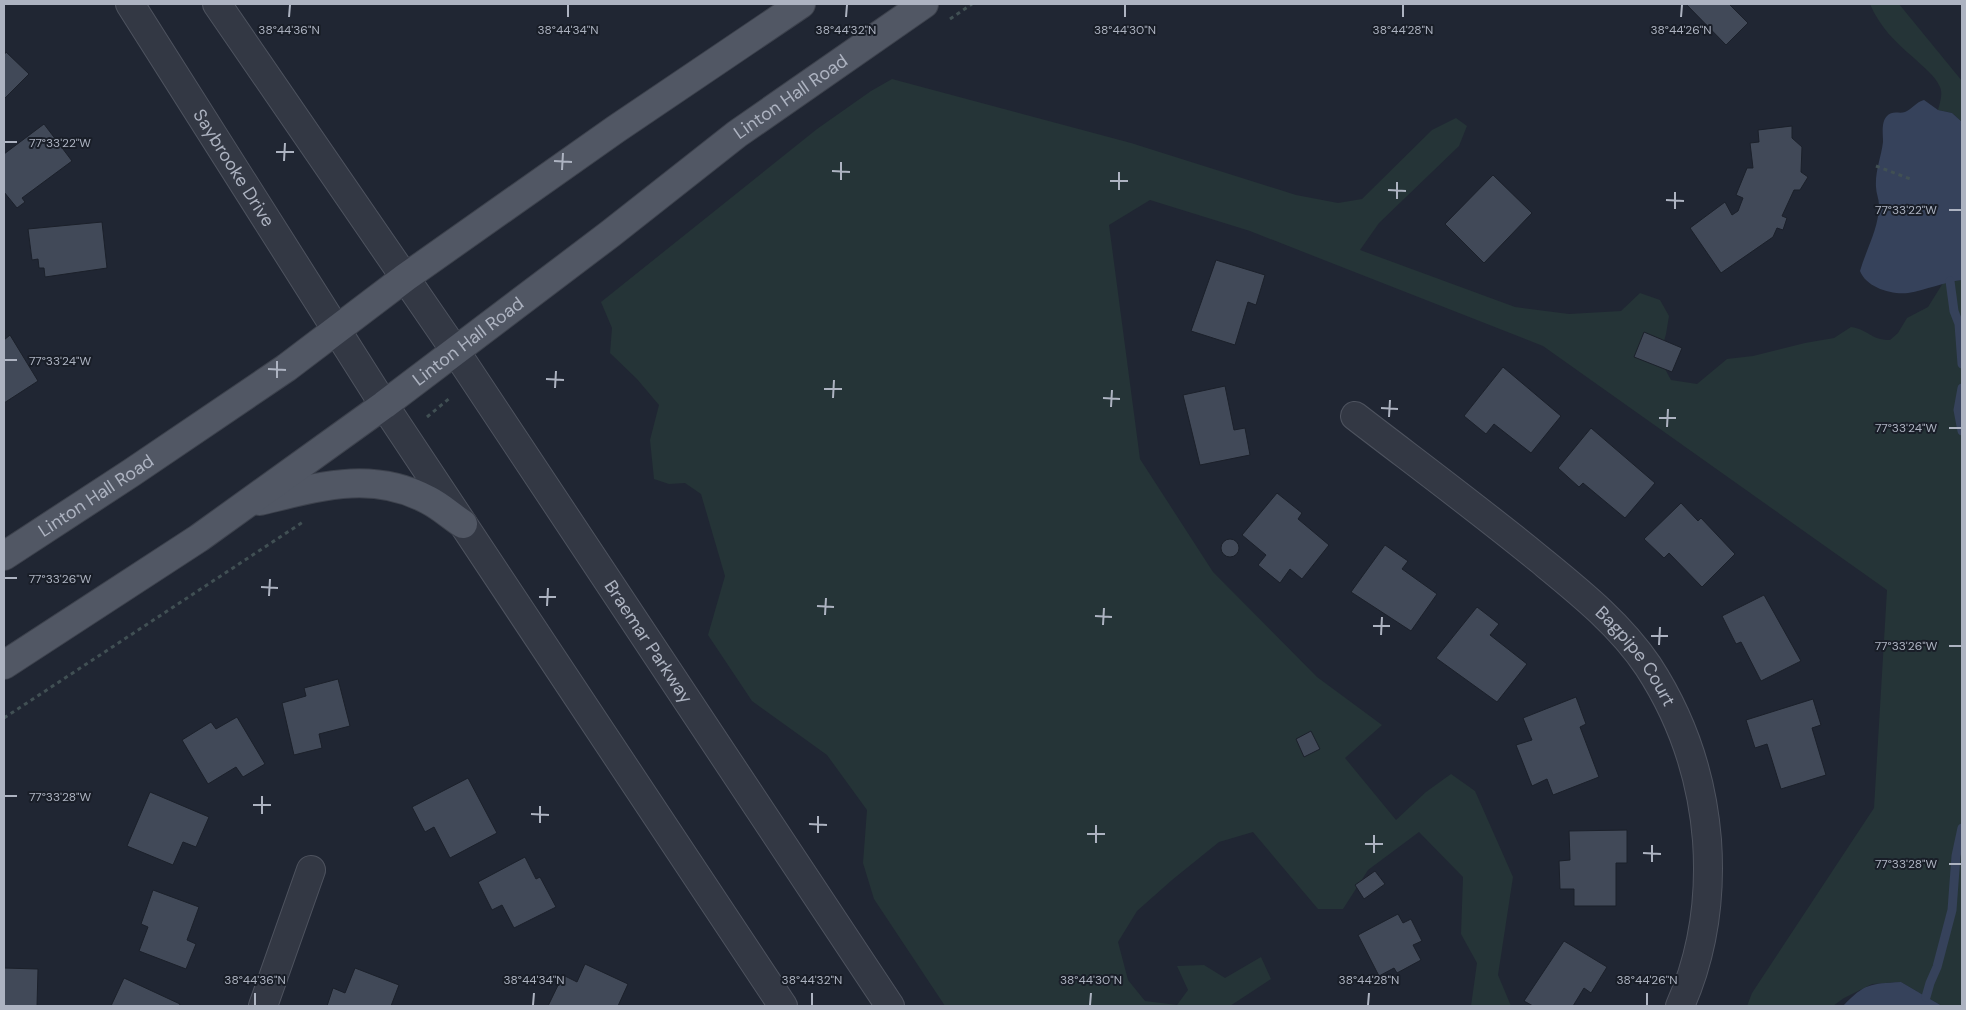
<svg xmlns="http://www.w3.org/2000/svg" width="1966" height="1010" font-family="'DM Sans',sans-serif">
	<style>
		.green { fill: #253437 }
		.water { fill: #36425b }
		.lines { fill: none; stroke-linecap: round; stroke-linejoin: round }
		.stream { stroke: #36425b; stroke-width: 9 }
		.building { fill: #414958; stroke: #1b202a }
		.minor-casing { stroke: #4e535f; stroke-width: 30 }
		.major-casing { stroke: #3d424d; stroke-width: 30 }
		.path { stroke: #415054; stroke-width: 3; stroke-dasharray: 4 4; stroke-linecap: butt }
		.minor { stroke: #333844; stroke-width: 28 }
		.major { stroke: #515764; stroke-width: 28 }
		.ticks { fill: none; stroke: #adb3c1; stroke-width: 2 }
		.labels { text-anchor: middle; stroke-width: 4; stroke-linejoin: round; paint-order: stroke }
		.street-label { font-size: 18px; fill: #adb3c1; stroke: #191e28 }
		.ticks-label { font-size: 12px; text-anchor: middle; fill: #adb3c1; stroke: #191e28; stroke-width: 4; stroke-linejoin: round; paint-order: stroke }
	</style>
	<rect width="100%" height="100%" fill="#202633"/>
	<path class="green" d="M1870,4H1899L1962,81V122L1952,113L1938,110C1940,102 1943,94 1940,87C1935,75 1923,67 1914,58C1896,43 1879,26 1870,4Z
		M892,79L1131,143L1296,195L1338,203L1362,199L1432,130L1456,118L1467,126L1459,146L1379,223L1360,250L1515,307L1569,314L1621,311L1640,293L1660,300L1669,316L1666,334L1659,358L1671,380L1697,384L1727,359L1753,356L1805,343L1834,338L1851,327C1868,329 1870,340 1890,340L1898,333L1907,318L1928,307L1943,283L1962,280V1006H1942L1901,982L1872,984L1844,998L1833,1006H1747L1752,993L1874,808L1887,590L1543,346L1250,231L1150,200L1109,225L1140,459L1213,572L1317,677L1382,725L1345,758L1396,820L1426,792L1451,774L1475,791L1513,877L1498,975L1511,1006H1471L1477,963L1461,934L1463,877L1419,832L1368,870L1343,909H1318L1253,832L1219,842L1172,880L1137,911L1118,942L1128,980L1145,1001L1177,1005L1188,990L1177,966L1204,965L1225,978L1261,957L1271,979L1230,1006H945L874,899L863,863L867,810L827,755L752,701L708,635L725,576L701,494L685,483L669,484L654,479L650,440L659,405L637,379L610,353L612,328L601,302L817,129L871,91Z"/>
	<path class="water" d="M1924,100L1938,110L1952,113L1962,122V280C1944,282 1926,290 1908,293C1891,295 1866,287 1860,271C1866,250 1879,228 1879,205C1879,199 1876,193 1876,187C1875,171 1881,158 1883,142C1883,134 1881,122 1887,116C1892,110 1899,114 1905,112C1912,109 1916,102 1924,100Z
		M1901,982L1942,1006H1843C1865,983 1870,984 1901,982Z"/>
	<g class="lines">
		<path class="stream" d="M1950,281L1954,311L1959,324L1962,364
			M1962,388L1958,410L1962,431
			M1926,997L1930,983L1937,967L1952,910L1956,856L1962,828"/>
	</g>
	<path class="building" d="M1686,4H1729L1748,23L1726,45Z
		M6,52L29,74L4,99V55Z
		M44,124L72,161L22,198L25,202L17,208L4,192V154Z
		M1792,126V138L1802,147L1801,172L1808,177L1800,190H1794L1782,216L1787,218L1783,230L1777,228L1773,237L1721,273L1690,228L1725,202L1732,215L1738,211L1743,198L1736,195L1747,168H1753L1750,143L1759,142L1758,130Z
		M1493,175L1532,213L1484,263L1445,224Z
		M102,222L107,268L45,277L44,268H39L38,259L32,260L28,229Z
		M1216,260L1265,275L1256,305L1248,302L1235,345L1191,331Z
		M1644,332L1682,348L1672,372L1634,357Z
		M10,335L38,381L4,403V340Z
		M1503,367L1561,416L1531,453L1494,424L1486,434L1464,416Z
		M1225,386L1234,430L1245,428L1250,455L1200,465L1183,395Z
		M1591,428L1655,483L1625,518L1583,483L1579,487L1558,468Z
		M1277,493L1302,513L1298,519L1329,545L1302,579L1290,569L1280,583L1258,565L1266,555L1242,535Z
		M1681,503L1698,521L1701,518L1735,554L1702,587L1669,553L1664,558L1644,539Z
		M1221 548a9 9 0 1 1 18 0a9 9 0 1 1-18 0Z
		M1385,545L1408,561L1402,569L1437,594L1411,631L1351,592Z
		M1764,595L1801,661L1761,681L1741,642L1736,644L1722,616Z
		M1477,607L1499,624L1490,635L1527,664L1497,702L1436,658Z
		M338,679L350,726L319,734L322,748L294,755L282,703L306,696L304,688Z
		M1576,697L1586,724L1580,727L1599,777L1553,795L1547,779L1532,786L1516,745L1532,740L1523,718Z
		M1813,699L1821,725L1812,728L1826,775L1781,789L1767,744L1755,748L1746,720Z
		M237,717L265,764L243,777L236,767L208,784L182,740L211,722L216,729Z
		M1311,731L1320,749L1304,757L1296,739Z
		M468,778L497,833L450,858L434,827L425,832L412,807Z
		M150,792L209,817L196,847L183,842L173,865L127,846Z
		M1627,830V863H1616V906H1574V889H1560L1559,861L1570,860L1569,831Z
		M525,857L536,879L540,877L556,907L514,928L502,905L492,910L478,882Z
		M1375,871L1385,884L1364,899L1355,885Z
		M153,890L199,907L187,940L196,944L186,969L139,951L148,927L141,924Z
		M1398,914L1403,923L1411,919L1422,941L1413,945L1421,960L1397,973L1394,968L1379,976L1358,935Z
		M1564,941L1607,967L1591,993L1584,988L1573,1006H1533L1524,1001Z
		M585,964L628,984L618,1006H548L563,975L577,982Z
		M4,968L38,969L37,1006H4Z
		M355,968L399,985L391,1006H327L333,988L345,993Z
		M124,978L180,1004L179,1006H111Z"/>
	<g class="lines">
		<defs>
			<g id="minor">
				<path id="s1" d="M130,4L384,405L783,1006"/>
				<path id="s2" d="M217,4L456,352L890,1006"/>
				<path id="s3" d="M1355,416C1416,463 1478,509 1538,558C1577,590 1619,623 1648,666C1682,718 1702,778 1707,840C1711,897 1703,954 1680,1006"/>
				<path d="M263,1006L311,870"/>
			</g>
			<g id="major">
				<path d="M260,501C318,487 371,470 428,500C440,506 451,516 463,524"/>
				<path id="s4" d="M4,556L131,473L286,368L406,277L616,129L801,4"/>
				<path id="s5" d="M4,665L199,538L384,405L610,234L737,134L924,4"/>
			</g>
		</defs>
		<use href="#minor" class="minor-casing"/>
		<use href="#major" class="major-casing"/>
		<path class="path" d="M950,19L972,4
			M1876,166L1913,180
			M427,417L451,397
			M4,718L303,522"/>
		<use href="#minor" class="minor"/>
		<use href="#major" class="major"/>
	</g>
	<path class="ticks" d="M289,17L290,5M568,17V5M846,17L847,5M1125,17V5M1403,17V5M1681,17L1682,5M5,142H17M276,152H294M284,161L285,143M554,161L572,162M562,170L563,153M832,171L850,172M841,180V162M1110,181H1128M1119,190V172M1388,190L1406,191M1397,199V182M1666,200L1684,201M1675,209V192M1949,210H1961M5,360H17M268,369L286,370M277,378V361M546,379L564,380M555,388L556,371M824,389H842M833,398L834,380M1103,398L1120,399M1111,407L1112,390M1381,408L1398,409M1389,417L1390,400M1659,418H1676M1667,427L1668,409M1949,428H1961M5,578H17M261,587L278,588M269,596L270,579M539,597H556M547,606L548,588M817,606L834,607M825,615L826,598M1095,616L1112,617M1103,625L1104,608M1373,626H1390M1381,635L1382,617M1651,636H1668M1659,645L1660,627M1949,646H1961M5,796H17M253,805H271M262,814V796M531,814L549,815M540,823V806M809,824L827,825M818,833V816M1087,834H1105M1096,843V825M1365,844H1383M1374,853V835M1643,853L1661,854M1652,862V845M1949,864H1961M255,1005V993M533,1005L534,993M812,1005V993M1090,1005L1091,993M1368,1005L1369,993M1647,1005V993"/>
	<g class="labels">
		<g class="street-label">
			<text dy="6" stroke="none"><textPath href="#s5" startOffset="971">Linton Hall Road</textPath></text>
			<text dy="6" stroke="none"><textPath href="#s1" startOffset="194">Saybrooke Drive</textPath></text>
			<text dy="6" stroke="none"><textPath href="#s5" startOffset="566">Linton Hall Road</textPath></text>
			<text dy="6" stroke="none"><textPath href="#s4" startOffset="110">Linton Hall Road</textPath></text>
			<text dy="6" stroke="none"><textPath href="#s2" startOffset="770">Braemar Parkway</textPath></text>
			<text dy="6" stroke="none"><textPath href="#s3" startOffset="371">Bagpipe Court</textPath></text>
		</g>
	</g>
	<g class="ticks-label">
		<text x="289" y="34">38°44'36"N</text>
		<text x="568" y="34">38°44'34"N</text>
		<text x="846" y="34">38°44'32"N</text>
		<text x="1125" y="34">38°44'30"N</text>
		<text x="1403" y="34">38°44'28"N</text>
		<text x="1681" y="34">38°44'26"N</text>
		<text x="60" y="147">77°33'22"W</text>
		<text x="1906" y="214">77°33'22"W</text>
		<text x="60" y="365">77°33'24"W</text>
		<text x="1906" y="432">77°33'24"W</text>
		<text x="60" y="583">77°33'26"W</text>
		<text x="1906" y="650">77°33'26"W</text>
		<text x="60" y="801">77°33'28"W</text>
		<text x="1906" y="868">77°33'28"W</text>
		<text x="255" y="984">38°44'36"N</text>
		<text x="534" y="984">38°44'34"N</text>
		<text x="812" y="984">38°44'32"N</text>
		<text x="1091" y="984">38°44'30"N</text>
		<text x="1369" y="984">38°44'28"N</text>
		<text x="1647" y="984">38°44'26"N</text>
	</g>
	<rect width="1966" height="1010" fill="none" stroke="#adb3c1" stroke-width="10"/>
</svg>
